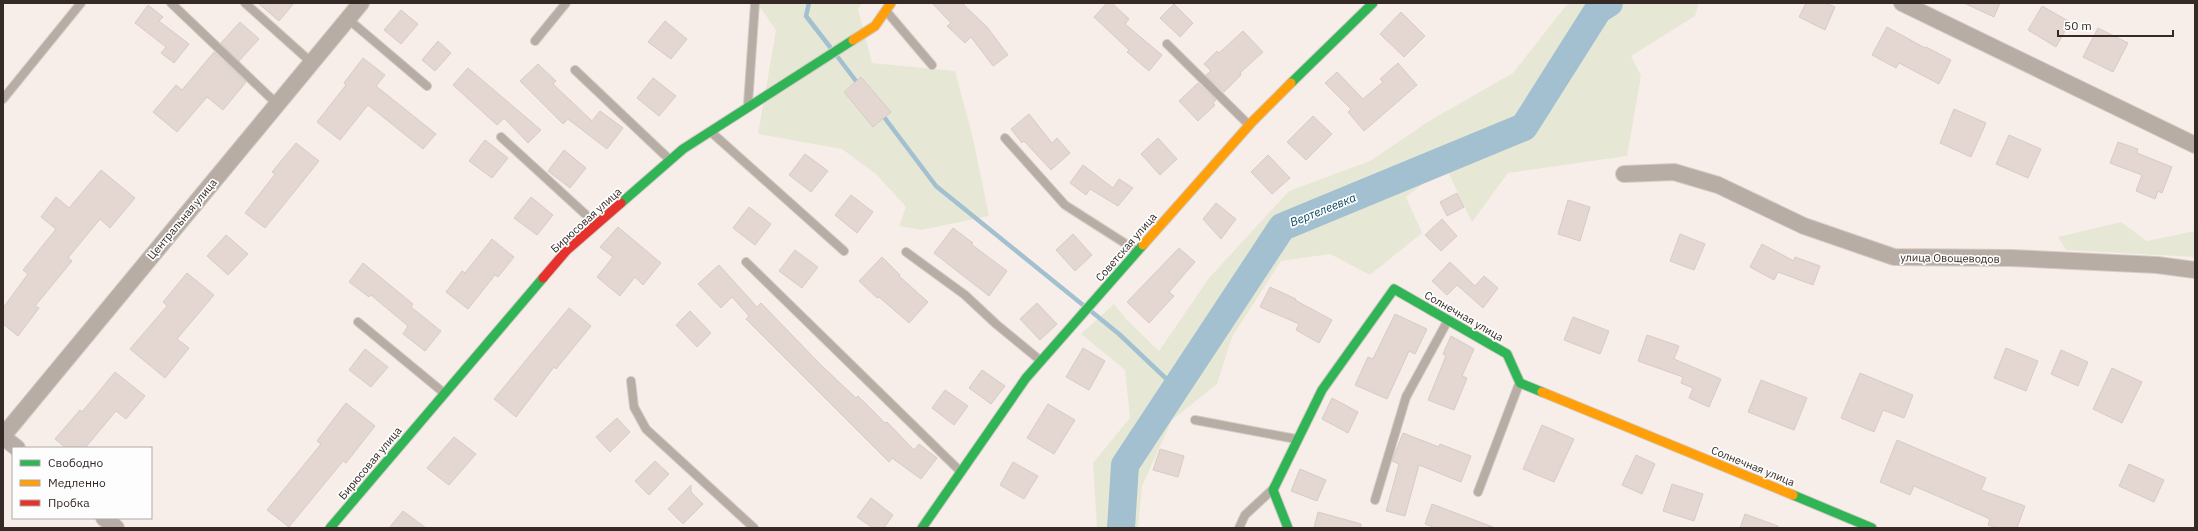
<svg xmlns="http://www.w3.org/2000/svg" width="2198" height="531" font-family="'IBM Plex Sans',sans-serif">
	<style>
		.green { fill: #e6e8d5 }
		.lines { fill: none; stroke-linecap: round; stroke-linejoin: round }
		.stream { stroke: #a2c0d0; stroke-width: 4.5 }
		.river { stroke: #a2c0d0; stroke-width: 28 }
		.building { fill: #e4d6d0; stroke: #d6ccc7 }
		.lane-casing { stroke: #d3ccc7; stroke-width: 10 }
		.street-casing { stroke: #d3ccc7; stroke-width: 18 }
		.fast-casing { stroke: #d3ccc7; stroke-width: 11 }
		.slow-casing { stroke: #d3ccc7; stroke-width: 11 }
		.jam-casing { stroke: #d3ccc7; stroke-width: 11 }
		.lane { stroke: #b7ada4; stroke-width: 8 }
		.street { stroke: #b7ada4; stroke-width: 16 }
		.fast { stroke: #30b455; stroke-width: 9 }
		.slow { stroke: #ff9f0a; stroke-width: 9 }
		.jam { stroke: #e5322d; stroke-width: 9 }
		.labels { text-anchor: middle; stroke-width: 3.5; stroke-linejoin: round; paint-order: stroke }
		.street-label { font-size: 11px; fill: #352a25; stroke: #fdfdfd }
		.water-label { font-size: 12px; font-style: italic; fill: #064661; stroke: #fdfdfd }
	</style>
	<rect width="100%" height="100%" fill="#f8eee9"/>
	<path class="green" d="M757,3H862L858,9L872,63L955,71L972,134L989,216L921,230L899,226L906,207L876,174L842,149L758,134L776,30Z
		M1568,3H1699L1695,16L1631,56L1641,76L1627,156L1508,173L1472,222L1445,166L1406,197L1422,233L1370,275L1330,254L1281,261L1232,337L1217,384L1172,420L1142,486L1138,528H1097L1093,463L1130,418L1125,370L1081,334L1114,304L1126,319L1159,351L1209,278L1289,191L1370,161L1429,121L1513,73Z
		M2121,222L2147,241L2195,231V257L2066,250L2058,237Z"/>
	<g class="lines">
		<path class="stream" d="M809,3L806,16L830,47
			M837,56L859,85
			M881,113L936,186L1083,305
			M1092,312L1119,334L1176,388"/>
		<path class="river" d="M1121,528L1125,465L1282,227L1524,127L1598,10L1609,3"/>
	</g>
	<path class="building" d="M258,3H294L279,21Z
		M932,3H962L987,27L1008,55L993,66L971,37L965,43L947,26L951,23Z
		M1107,3H1112L1129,19L1125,24L1162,55L1149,71L1127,52L1129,50L1094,17Z
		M1806,3H1825L1835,7L1825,30L1799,17Z
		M1964,3H2000L1994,17Z
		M1174,4L1193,23L1180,37L1160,18Z
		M148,5L163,17L159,21L189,44L174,63L161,53L166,47L135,23Z
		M2042,6L2070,22L2056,47L2028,30Z
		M401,10L418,24L401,44L384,30Z
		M1401,12L1425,36L1404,57L1380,34Z
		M665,21L687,39L671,59L648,42Z
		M240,22L259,39L239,61L221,43Z
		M1887,27L1925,48L1926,47L1951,60L1939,84L1899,63L1896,68L1872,55Z
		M2098,28L2128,43L2113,72L2083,57Z
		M1243,31L1263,52L1240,73L1241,75L1224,92L1206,75L1211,71L1204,64L1217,51L1219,53Z
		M438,41L451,53L435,71L422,60Z
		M214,52L246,82L223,110L207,97L177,132L153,112L176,85L182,90Z
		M363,58L385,75L376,86L436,134L423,149L368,105L340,140L317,122L346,85L344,83Z
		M1398,63L1417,85L1364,131L1348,112L1351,109L1325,83L1337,72L1363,99L1383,82L1380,79Z
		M538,64L556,81L553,84L592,121L600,111L623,128L607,149L568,119L563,124L520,81Z
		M468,68L541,130L528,143L504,118L497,125L453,85Z
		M861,77L891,112L873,127L844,92Z
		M653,78L676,96L659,116L637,98Z
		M1198,83L1216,100L1213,103L1215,105L1198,121L1179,101Z
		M1954,109L1986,123L1971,157L1940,143Z
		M1029,114L1052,143L1057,138L1070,153L1051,170L1024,141L1022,143L1011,129Z
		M1313,116L1332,134L1306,160L1287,142Z
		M2009,135L2041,149L2028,178L1996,164Z
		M1158,138L1177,159L1160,175L1141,154Z
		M485,140L508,158L492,178L469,161Z
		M2118,142L2138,149L2137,153L2172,167L2162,193L2158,191L2155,199L2136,191L2142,175L2110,163Z
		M296,143L319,161L265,228L245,213L275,174L272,172Z
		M564,150L586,168L570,188L548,171Z
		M805,154L828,171L811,192L789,175Z
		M1268,155L1290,178L1272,194L1251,172Z
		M1083,165L1113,188L1119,179L1133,188L1118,206L1090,189L1086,195L1070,183Z
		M101,170L135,198L110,228L100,219L68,258L72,261L35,306L39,308L18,336L3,324V308L28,274L23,270L56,229L41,217L56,197L69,208Z
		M1457,193L1464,207L1447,216L1440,202Z
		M851,195L873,212L857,233L835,215Z
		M531,197L553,215L537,235L514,218Z
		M1568,200L1590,207L1580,241L1558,234Z
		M1216,203L1236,219L1221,239L1203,219Z
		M749,207L771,224L755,245L733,228Z
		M1442,219L1457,236L1441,251L1425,235Z
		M618,227L661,263L643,285L635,277L620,296L597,277L613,257L600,247Z
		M953,228L973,243L971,244L1007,271L989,296L934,253Z
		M1073,234L1092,255L1075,271L1056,250Z
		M1680,234L1705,244L1694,270L1670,261Z
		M226,235L248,254L228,275L207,256Z
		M492,239L514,257L498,277L495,275L468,309L446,292L462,271L465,273Z
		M1762,244L1794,261L1795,257L1820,266L1813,285L1778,272L1774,280L1750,267Z
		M1179,248L1195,262L1169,292L1174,296L1149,323L1127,302Z
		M795,250L818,267L802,288L779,271Z
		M882,257L900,275L899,276L928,302L909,323L879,297L877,298L859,281Z
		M1450,262L1475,286L1484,276L1498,288L1483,308L1457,285L1447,295L1432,281Z
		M363,263L413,304L411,307L441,331L425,351L403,334L408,326L371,295L369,297L349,282Z
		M719,265L757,307L761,303L821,365L856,398L858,396L885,423L887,422L914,450L919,444L937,458L921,479L892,458L889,462L746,319L749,316L732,297L721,308L698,284Z
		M187,273L214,295L177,339L189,348L165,378L130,349L167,306L163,302Z
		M1270,287L1296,299L1295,300L1332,320L1319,343L1296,330L1299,324L1260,307Z
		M1037,303L1057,324L1040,340L1020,319Z
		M569,308L591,326L556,369L554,367L516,417L494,399Z
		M690,311L711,333L697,347L676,325Z
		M1395,314L1427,329L1415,354L1409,351L1387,399L1355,385L1368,357L1373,359Z
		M1573,317L1609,331L1600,354L1564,340Z
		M1647,335L1679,346L1674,359L1721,379L1709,407L1689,398L1693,388L1681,383L1683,377L1638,361Z
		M1451,336L1474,349L1462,376L1467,378L1454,410L1428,400L1446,356L1443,354Z
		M1083,348L1105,361L1089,390L1066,377Z
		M2006,348L2038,361L2026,391L1994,378Z
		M365,349L388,367L371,387L349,370Z
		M2061,350L2088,362L2078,386L2051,374Z
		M2112,368L2142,382L2122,423L2093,409Z
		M982,370L1005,386L991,404L969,388Z
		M115,372L145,396L126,419L116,411L85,448H66L55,439L80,410L82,412Z
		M1860,373L1913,395L1904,418L1883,410L1874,432L1841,418Z
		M1761,380L1807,398L1794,430L1748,412Z
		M945,390L968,406L954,425L932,408Z
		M1332,398L1358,412L1348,433L1322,419Z
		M346,403L375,426L346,463L343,461L289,527L267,510L321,444L317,441Z
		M1048,404L1075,420L1054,454L1027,438Z
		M617,418L630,432L610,452L596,437Z
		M1542,425L1574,439L1554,482L1523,469Z
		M1403,433L1439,447L1440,444L1471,456L1461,482L1419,465L1405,516L1386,511L1399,464L1392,461Z
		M454,437L476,454L449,485L427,468Z
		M1897,440L1986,478L1981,490L2025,506L2017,528H1997L1988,525L1990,519L1914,486L1910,495L1880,482Z
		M1160,449L1184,456L1178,477L1153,470Z
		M1636,455L1655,464L1642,494L1622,485Z
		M655,461L669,474L649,495L635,481Z
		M1013,462L1038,476L1024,499L1000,485Z
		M2129,464L2164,480L2154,502L2119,486Z
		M1300,469L1326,480L1317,501L1291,491Z
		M1672,484L1703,494L1694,521L1663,511Z
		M691,485V492L703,504L683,524L668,509Z
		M871,498L893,515L884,528H873L857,517Z
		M1432,504L1493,527V528H1436L1425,524Z
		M403,511L426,528H389Z
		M1318,512L1361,524V528H1314Z
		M1745,514L1778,526V528H1740Z"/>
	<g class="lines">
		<defs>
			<path id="lane" d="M171,3L277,104
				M245,3L312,63
				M887,12L932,65
				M348,19L427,86
				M535,41L566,3
				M1167,44L1249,125
				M575,70L670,160
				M3,99L81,3
				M748,104L755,3
				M711,132L844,251
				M501,137L596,224
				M1005,138L1065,205L1137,251
				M906,252L965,295L996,324L1041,361
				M746,262L960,471
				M358,322L444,393
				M631,381L634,407L646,429L754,528
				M1195,420L1296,439
				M1478,492L1519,384
				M1375,500L1406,397L1447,322
				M1239,528L1245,515L1272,490"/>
			<path id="street" d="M1902,3L2195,145
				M1624,174L1674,172L1718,185L1804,226L1894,257L2012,258L2157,265L2195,270
				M3,436L361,3
				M3,437L17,448
				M104,518L116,528"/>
			<path id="fast" d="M1291,83L1373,3
				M621,203L683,149L853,40
				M1793,495L1872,528
				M330,528L543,278
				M922,528L1026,378L1143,245
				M1288,528L1273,490L1322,390L1394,289L1507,354L1520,383L1542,392"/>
			<path id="slow" d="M853,40L875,26L891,3
				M1143,245L1252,122L1291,83
				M1542,392L1793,495"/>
			<path id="jam" d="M543,278L567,250L621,203"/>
		</defs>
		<use href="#lane" class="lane-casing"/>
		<use href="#street" class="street-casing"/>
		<use href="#fast" class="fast-casing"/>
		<use href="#slow" class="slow-casing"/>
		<use href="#jam" class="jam-casing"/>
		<use href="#lane" class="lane"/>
		<use href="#street" class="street"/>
		<use href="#fast" class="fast"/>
		<use href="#slow" class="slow"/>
		<use href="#jam" class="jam"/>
	</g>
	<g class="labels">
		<g class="street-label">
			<text transform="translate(182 219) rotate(-50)" y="4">Центральная улица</text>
			<text transform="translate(586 220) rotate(-42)" y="4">Бирюсовая улица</text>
			<text transform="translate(1126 247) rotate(-49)" y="4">Советская улица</text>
			<text transform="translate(1950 258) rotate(1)" y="4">улица Овощеводов</text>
			<text transform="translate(1464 316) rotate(30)" y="4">Солнечная улица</text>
			<text transform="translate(370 463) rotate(-50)" y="4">Бирюсовая улица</text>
			<text transform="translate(1753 466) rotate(22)" y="4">Солнечная улица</text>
		</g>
		<g class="water-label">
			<text transform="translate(1323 210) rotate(-22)" y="4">Вертелеевка</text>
		</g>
	</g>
	<rect width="2198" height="531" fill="none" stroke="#352a25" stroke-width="8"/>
	<rect x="12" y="447" width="140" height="72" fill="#fdfdfd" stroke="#ada9a7"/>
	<rect x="20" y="460" width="20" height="6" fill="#30b455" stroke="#ada9a7"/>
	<text x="48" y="467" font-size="12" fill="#352a25">Свободно</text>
	<rect x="20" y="480" width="20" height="6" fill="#ff9f0a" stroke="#ada9a7"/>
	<text x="48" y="487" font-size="12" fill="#352a25">Медленно</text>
	<rect x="20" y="500" width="20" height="6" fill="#e5322d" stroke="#ada9a7"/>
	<text x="48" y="507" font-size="12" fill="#352a25">Пробка</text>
	<path d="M2058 30v6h115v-6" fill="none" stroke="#352a25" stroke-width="2"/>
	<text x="2064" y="30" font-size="12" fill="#352a25" stroke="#fdfdfd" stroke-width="3" paint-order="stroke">50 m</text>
</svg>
